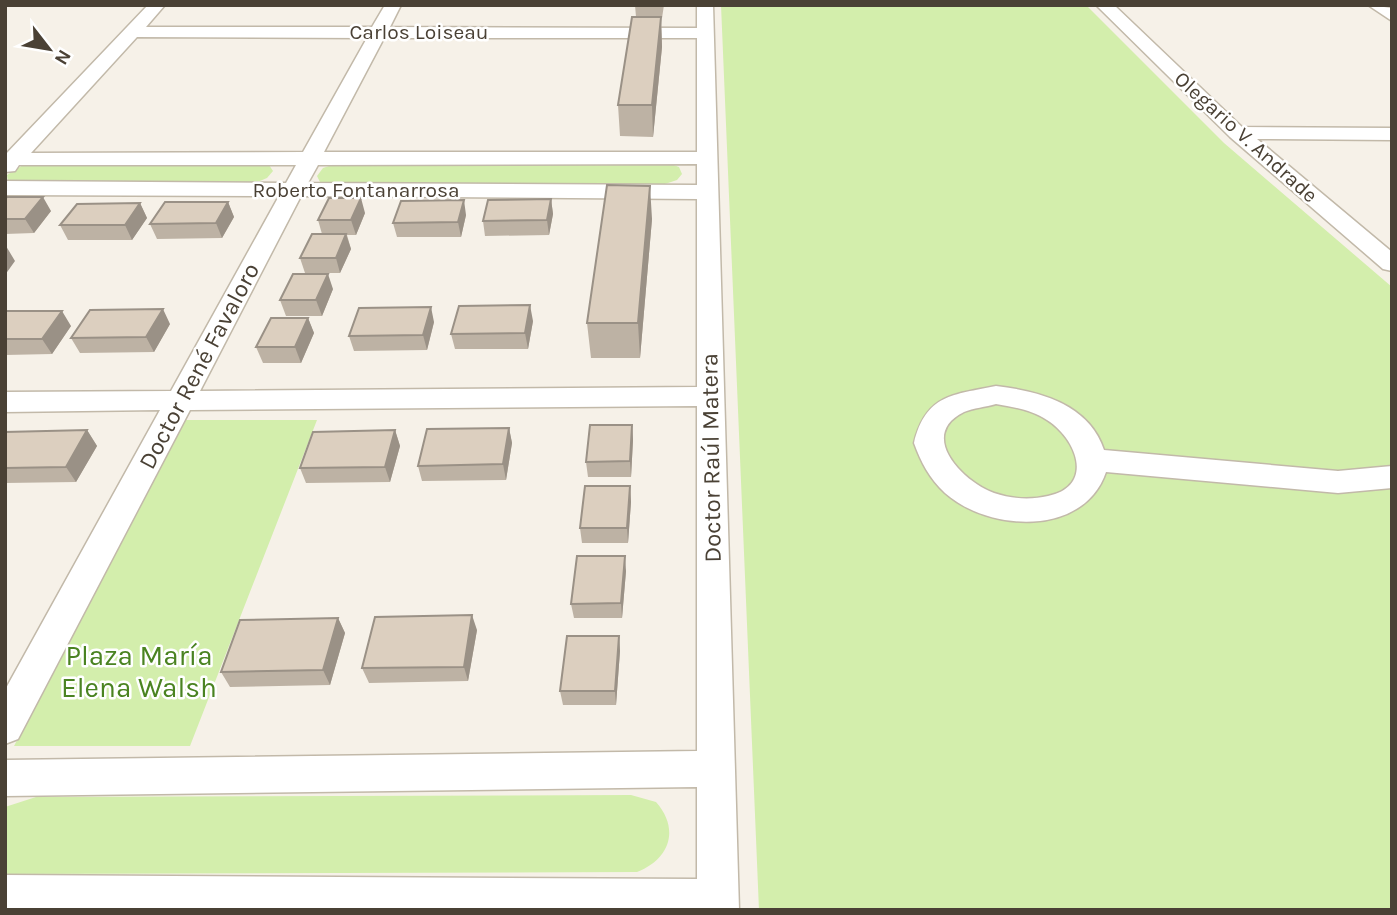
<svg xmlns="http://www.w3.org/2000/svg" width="1397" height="915" font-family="Karla,sans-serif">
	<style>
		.green { fill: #d3eeac }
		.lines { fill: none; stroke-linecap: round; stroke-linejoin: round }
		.minor-casing { stroke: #c2b9a9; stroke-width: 3 }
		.minor { fill: #fff; fill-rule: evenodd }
		.wall { fill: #bdb2a4 }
		.shaded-wall { fill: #9a9186 }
		.building { fill: #dccfbf; stroke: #9a9186; stroke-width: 2 }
		.labels { text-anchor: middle; stroke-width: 5; stroke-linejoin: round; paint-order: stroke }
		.far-street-label { font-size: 21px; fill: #4a4135; stroke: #fff }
		.street-label { font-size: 24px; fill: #4a4135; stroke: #fff }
		.near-park-label { font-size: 28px; fill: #4a8321; stroke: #fff }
	</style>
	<rect width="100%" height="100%" fill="#f6f1e8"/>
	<path class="green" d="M721,5H1086L1224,143L1392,287V910H759Z
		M668,163L679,167L682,174L677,180L665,184L331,185L320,182L317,176L323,168L335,164Z
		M23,165H269L273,171L267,178L255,183L8,181L7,175Z
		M185,420H317L190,746H14Z
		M631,795L656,802C680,829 670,859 637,872L5,874V807L36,797Z"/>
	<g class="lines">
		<defs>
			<path id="minor" d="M148,5H165L146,27H372L385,5H401L390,27L697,28V5H713L739,910H5V875L697,879V787L5,796V760L697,751V406L190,410L18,739L5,744V690L160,410L5,412V392L171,391L279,196L5,195V181L286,183L296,165H19L15,171L5,172V155ZM137,37L367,38L303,152L31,153ZM384,38H697V152H324ZM697,164V185L308,183L318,165ZM301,196L697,199V387L200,391Z
				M1096,5H1114L1242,127L1392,128V140L1257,139L1392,252V271L1383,269L1230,137Z
				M1368,5L1392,8V21Z
				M996,386C1039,391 1089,404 1104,450L1338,471L1392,466V488L1338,493L1106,472C1084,537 989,532 945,493C929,478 921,462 914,443C926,394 953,395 996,386ZM996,404C1014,407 1032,410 1047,420C1077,439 1095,486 1048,496C1031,500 1011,499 994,493C963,482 917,435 964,412C973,408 986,407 996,404Z"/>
		</defs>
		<use href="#minor" class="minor-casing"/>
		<use href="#minor" class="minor"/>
	</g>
	<path class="wall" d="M635,5H664L662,18H661L662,47L653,137L620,136L618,105L636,17Z
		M5,199L51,211L34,233L5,234Z
		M551,199L553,214L549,235L485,236L483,221Z
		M228,202L234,217L222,238L157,239L150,224Z
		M140,203L147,218L132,240H68L60,225Z
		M365,213L356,235H347L351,249L340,273H305L300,258L322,234L318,220Z
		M466,215L461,237H397L393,223Z
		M652,219L640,358H591L587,323Z
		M333,289L322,316H286L280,300Z
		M5,311L71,326L52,354L5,355Z
		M308,318L314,333L301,363H263L256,347Z
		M533,321L528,349H455L451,334Z
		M434,322L427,350L354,351L349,336Z
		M170,324L154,352L80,353L71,338Z
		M632,425L633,440L631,477H588L586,462Z
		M509,428L512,443L506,480L422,481L418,466Z
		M87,430L97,446L76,482L5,483V432Z
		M395,430L400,446L390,482L306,483L300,468Z
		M630,486L631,502L628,543H582L580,528Z
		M626,571L622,618H574L571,604Z
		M338,618L345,633L330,685L230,687L221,672Z
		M477,630L468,681L369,683L362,668Z
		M619,636L620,651L616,705H563L560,691Z"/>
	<path class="shaded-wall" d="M661,17L662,47L653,137L652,105Z
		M650,186L652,219L640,358L638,323Z
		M43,197L51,211L34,233L25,219Z
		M361,198L365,213L356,235L351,220Z
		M551,199L553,214L549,235L547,220Z
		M464,200L466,215L461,237L458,222Z
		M228,202L234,217L222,238L216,223Z
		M140,203L147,218L132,240L125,225Z
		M346,234L351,249L340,273L336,258Z
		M6,246L15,261L5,275V248Z
		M328,274L333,289L322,316L316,300Z
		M530,305L533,321L528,349L525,333Z
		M431,307L434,322L427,350L423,335Z
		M163,309L170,324L154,352L146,337Z
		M62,311L71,326L52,354L42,339Z
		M308,318L314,333L301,363L295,347Z
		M632,425L633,440L631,477L630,461Z
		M509,428L512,443L506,480L503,464Z
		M87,430L97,446L76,482L66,467Z
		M395,430L400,446L390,482L385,467Z
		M630,486L631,502L628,543L627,528Z
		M625,556L626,571L622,618L621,603Z
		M472,615L477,630L468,681L464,667Z
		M338,618L345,633L330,685L323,670Z
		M619,636L620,651L616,705L615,691Z"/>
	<path class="building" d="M632,17H661L652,105H618Z
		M607,185L650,186L638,323H587Z
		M7,197H43L25,219H5V199Z
		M329,198H361L351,220H318Z
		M551,199L547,220L483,221L488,200Z
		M464,200L458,222L393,223L401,201Z
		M165,202H228L216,223L150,224Z
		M140,203L125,225H60L77,204Z
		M312,234H346L336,258H300Z
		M293,274H328L316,300H280Z
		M530,305L525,333L451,334L459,306Z
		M431,307L423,335L349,336L359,308Z
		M163,309L146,337L71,338L90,310Z
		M5,311H62L42,339H5Z
		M271,318H308L295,347H256Z
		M590,425H632L630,461L586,462Z
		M509,428L503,464L418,466L427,429Z
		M87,430L66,467L5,468V432Z
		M395,430L385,467L300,468L313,432Z
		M585,486H630L627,528H580Z
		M577,556H625L621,603L571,604Z
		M472,615L464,667L362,668L375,617Z
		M338,618L323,670L221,672L240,620Z
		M567,636H619L615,691H560Z"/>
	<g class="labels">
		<g class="far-street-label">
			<text x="419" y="39">Carlos Loiseau</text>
			<text transform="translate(1246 137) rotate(42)" y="7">Olegario V. Andrade</text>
			<text x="356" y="197">Roberto Fontanarrosa</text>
		</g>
		<g class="street-label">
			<text transform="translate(199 366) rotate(-62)" y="8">Doctor René Favaloro</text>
			<text transform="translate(711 458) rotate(-91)" y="8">Doctor Raúl Matera</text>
		</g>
		<g class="near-park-label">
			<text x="139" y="665">Plaza María<tspan x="139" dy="32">Elena Walsh</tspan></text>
		</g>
	</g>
	<rect width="1397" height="915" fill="none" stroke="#4a4135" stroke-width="14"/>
	<g transform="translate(49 49) rotate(121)" stroke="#ffffff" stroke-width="5" paint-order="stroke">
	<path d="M0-5L12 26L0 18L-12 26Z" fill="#4a4135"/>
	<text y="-10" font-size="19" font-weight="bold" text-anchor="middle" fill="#4a4135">N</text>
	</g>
</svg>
